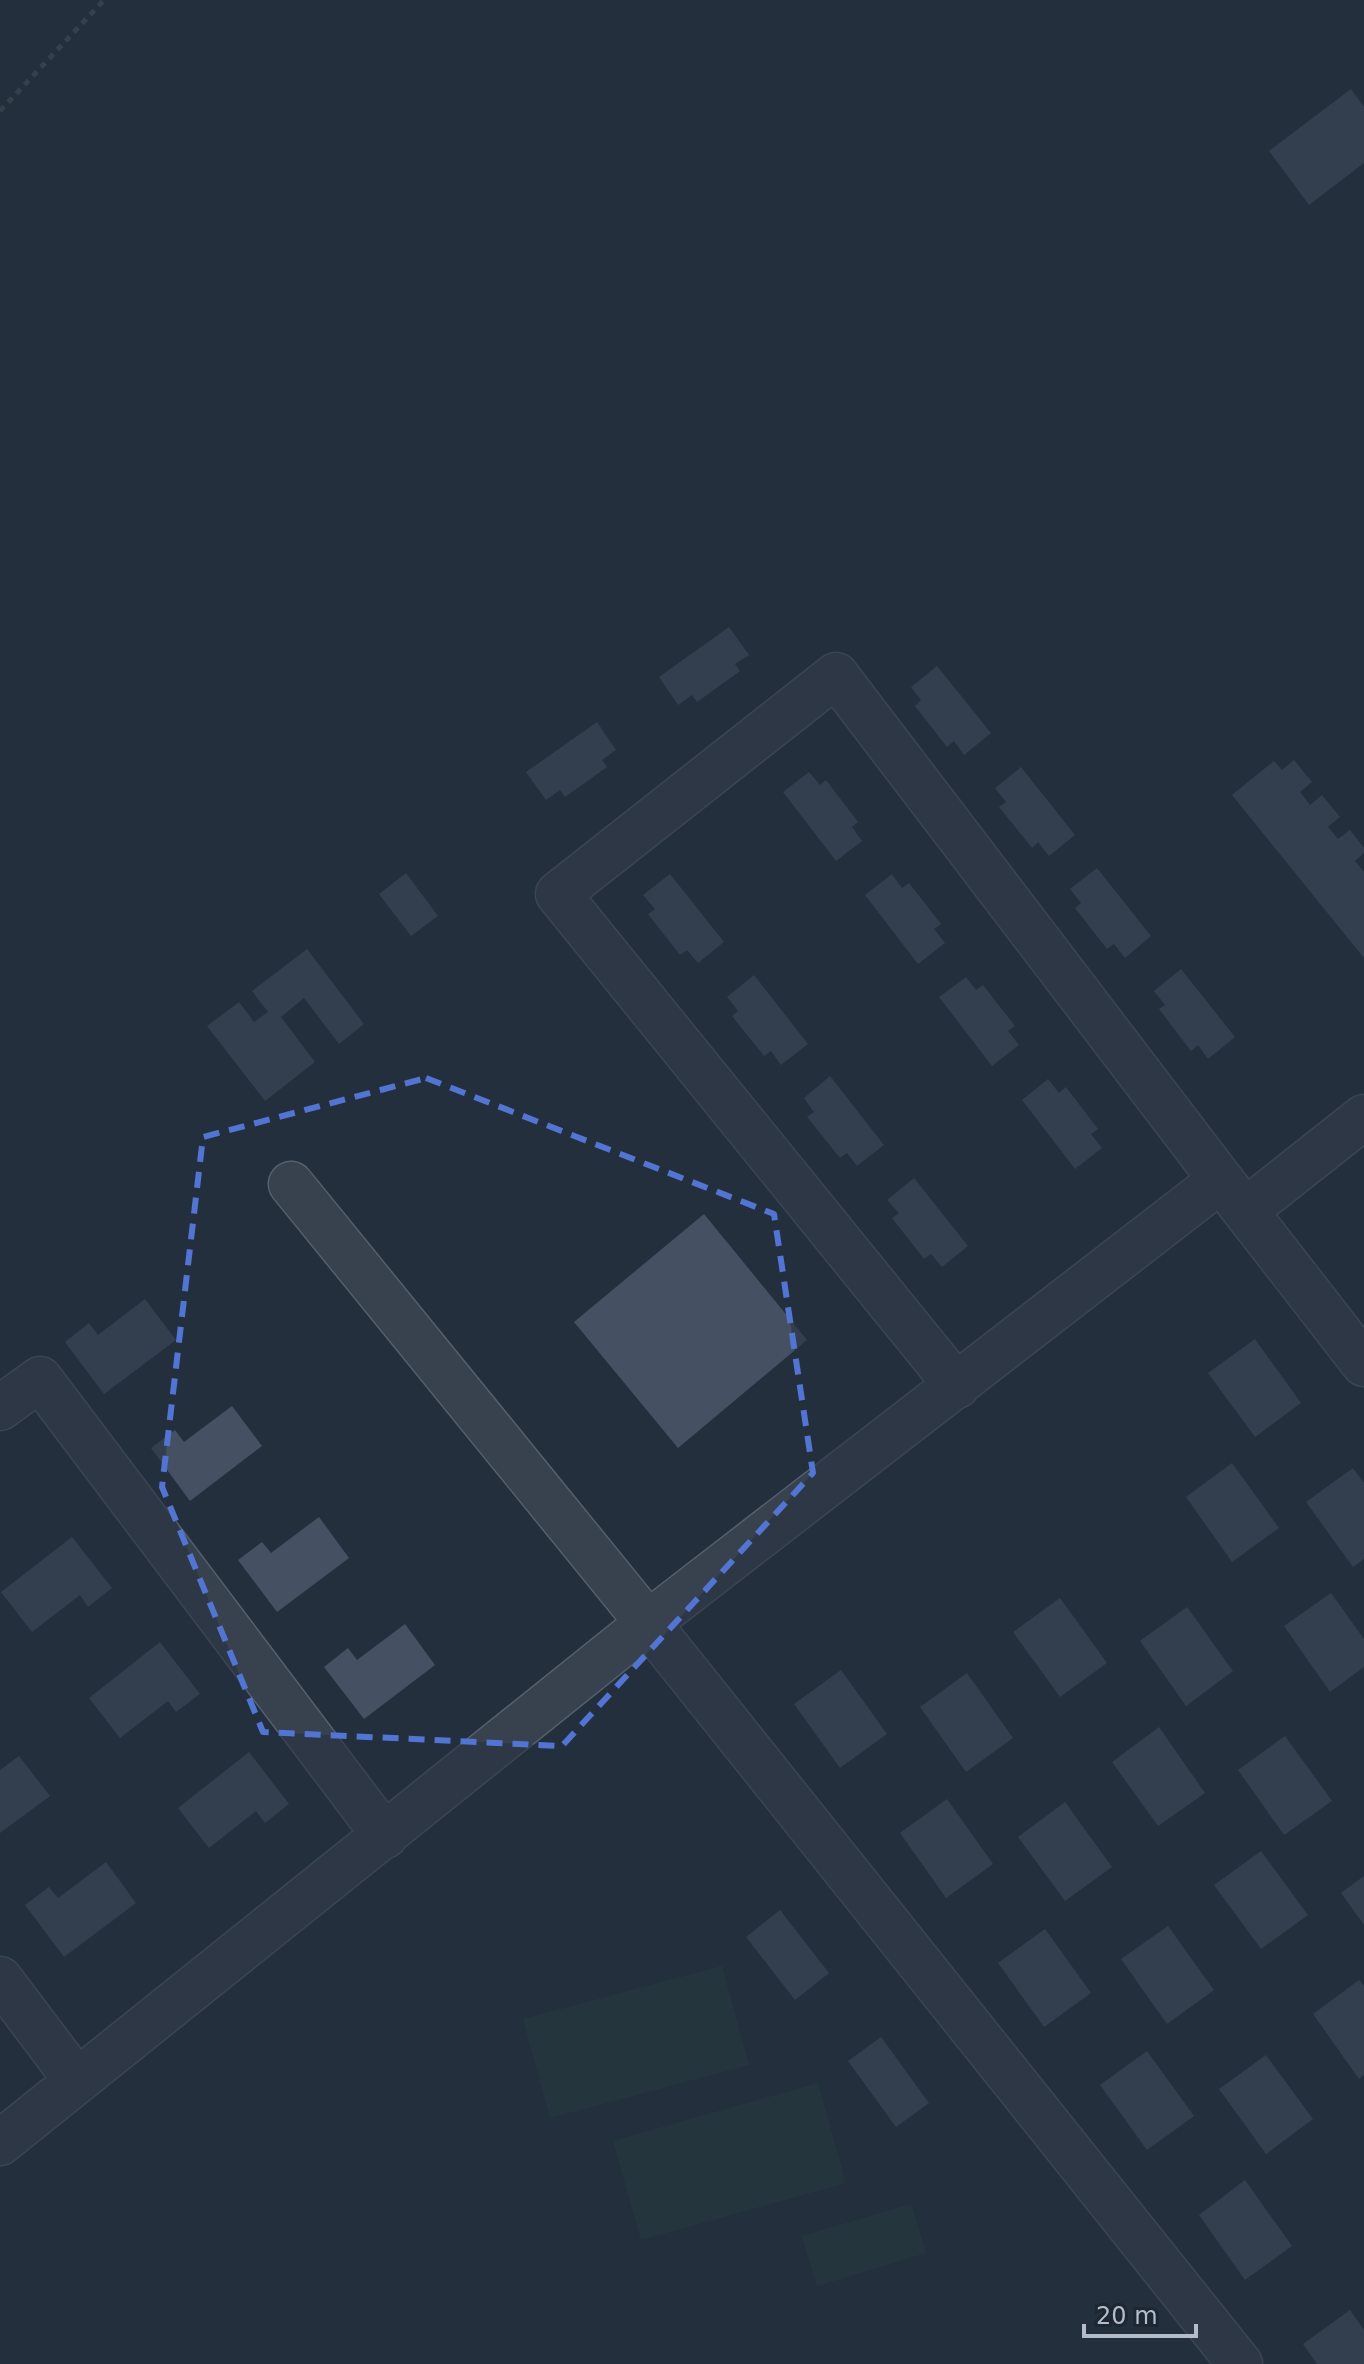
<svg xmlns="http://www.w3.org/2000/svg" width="1364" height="2364" font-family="'DejaVu Sans',sans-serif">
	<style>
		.green { fill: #263c3f }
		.building { fill: #455162 }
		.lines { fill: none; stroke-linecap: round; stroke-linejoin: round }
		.minor-casing { stroke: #565f6c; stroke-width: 47 }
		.path { stroke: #44595c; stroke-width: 5; stroke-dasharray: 6 6; stroke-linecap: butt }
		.minor { stroke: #38414e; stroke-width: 44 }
		.marked { fill: none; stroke: #5274d3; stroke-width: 6; stroke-dasharray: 16 10; stroke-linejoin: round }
	</style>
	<rect width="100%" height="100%" fill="#242f3e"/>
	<path class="green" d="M722,1966L749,2065L550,2118L523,2019Z
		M818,2083L846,2183L641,2240L613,2141Z
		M911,2204L926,2253L817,2286L802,2236Z"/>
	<path class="building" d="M1351,89L1364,107V163L1309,205L1269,151Z
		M729,627L749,655L735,664L740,671L697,702L692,695L678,705L659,677Z
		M937,666L991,733L964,755L954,741L947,747L915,706L921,700L911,687Z
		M597,722L616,750L602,760L607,767L565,797L560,790L546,800L526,772Z
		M1294,760L1312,782L1300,792L1310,805L1322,795L1340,817L1328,827L1338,839L1350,830L1364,848V853L1355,861L1364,872V958L1232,795L1274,761L1282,770Z
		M1021,767L1075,835L1049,856L1038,842L1032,848L999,807L1006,802L995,788Z
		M809,772L820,785L826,780L858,822L852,827L862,841L836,861L783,792Z
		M1097,868L1151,936L1125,958L1114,944L1107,949L1075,908L1081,903L1070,889Z
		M406,873L438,916L411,936L379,894Z
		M670,874L724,942L698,963L687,950L680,955L648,914L655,909L643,895Z
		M892,874L902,888L909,883L941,924L934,929L945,943L918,964L865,895Z
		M307,949L364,1024L339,1044L304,998L281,1017L315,1062L265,1101L207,1026L239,1002L254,1022L268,1012L252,991Z
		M1181,969L1235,1037L1208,1059L1198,1045L1191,1051L1159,1009L1165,1005L1154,991Z
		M754,975L808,1044L781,1065L771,1051L764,1056L732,1016L738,1011L727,997Z
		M966,977L976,990L983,985L1015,1026L1008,1031L1019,1045L992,1066L939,997Z
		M830,1076L884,1145L857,1166L847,1153L840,1158L807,1117L814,1112L804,1098Z
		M1048,1079L1059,1093L1066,1087L1098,1129L1091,1134L1102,1148L1075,1169L1022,1100Z
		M914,1178L968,1246L942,1267L931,1254L924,1259L892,1218L899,1213L887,1200Z
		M704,1214L807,1340L678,1448L574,1322Z
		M145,1299L176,1340L104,1394L65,1342L89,1323L98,1335Z
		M1255,1339L1301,1403L1255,1437L1208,1373Z
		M232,1406L262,1446L190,1501L151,1448L175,1430L184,1442Z
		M1232,1463L1279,1528L1232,1562L1186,1497Z
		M1353,1468L1364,1483V1559L1353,1567L1306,1502Z
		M319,1517L349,1558L277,1612L238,1560L262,1542L271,1553Z
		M72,1537L112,1588L88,1607L80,1595L32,1632L1,1592Z
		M1331,1593L1364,1639V1667L1330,1692L1284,1626Z
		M1060,1598L1107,1663L1060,1697L1013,1632Z
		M1187,1607L1233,1671L1186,1706L1140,1641Z
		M405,1624L435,1665L364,1719L324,1667L348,1648L357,1660Z
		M160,1642L200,1694L176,1712L168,1701L120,1738L89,1698Z
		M841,1670L887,1734L840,1768L794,1704Z
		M967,1673L1013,1738L966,1772L920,1707Z
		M1159,1727L1205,1793L1158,1826L1112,1762Z
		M1285,1736L1332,1801L1284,1835L1238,1770Z
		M249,1752L289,1804L265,1823L256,1811L209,1848L178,1808Z
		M19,1756L50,1796L0,1833V1770Z
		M947,1799L993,1864L946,1898L900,1833Z
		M1065,1802L1112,1867L1065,1901L1018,1837Z
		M1261,1851L1308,1915L1261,1949L1214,1885Z
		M106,1862L136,1903L64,1957L25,1905L49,1887L58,1898Z
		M1364,1876V1925L1341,1893Z
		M780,1910L829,1973L795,2000L746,1937Z
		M1168,1926L1214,1990L1167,2024L1121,1959Z
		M1045,1929L1091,1993L1044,2027L998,1963Z
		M1359,1980L1364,1986V2075L1359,2079L1313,2014Z
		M881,2037L929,2103L896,2127L848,2061Z
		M1147,2051L1194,2116L1147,2150L1100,2085Z
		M1266,2055L1313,2119L1266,2154L1219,2089Z
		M1245,2180L1292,2246L1245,2280L1199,2215Z
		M1350,2310L1364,2330V2364H1317L1303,2344Z"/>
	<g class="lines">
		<defs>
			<path id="minor" d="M291,1184L648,1623L1240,2364
				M1245,1211L1364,1117
				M957,1386L558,894L836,675L1221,1180
				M0,1408L40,1379L385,1836
				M0,1979L77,2081
				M0,2143L648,1623L1221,1180L1364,1364"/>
		</defs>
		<use href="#minor" class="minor-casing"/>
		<path class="path" d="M0,111L104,0"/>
		<use href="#minor" class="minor"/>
	</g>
	<path d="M0 0H1364V2364H0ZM426,1078L774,1214L813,1473L562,1746L263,1732L162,1487L203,1137Z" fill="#242f3e" fill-opacity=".55" fill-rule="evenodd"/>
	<path class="marked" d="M426,1078L774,1214L813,1473L562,1746L263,1732L162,1487L203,1137Z"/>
	<path d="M1084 2324v12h112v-12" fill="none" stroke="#b4bcc9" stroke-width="4"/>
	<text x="1096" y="2324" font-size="24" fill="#b4bcc9" stroke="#1d2633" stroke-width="6" paint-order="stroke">20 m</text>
</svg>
